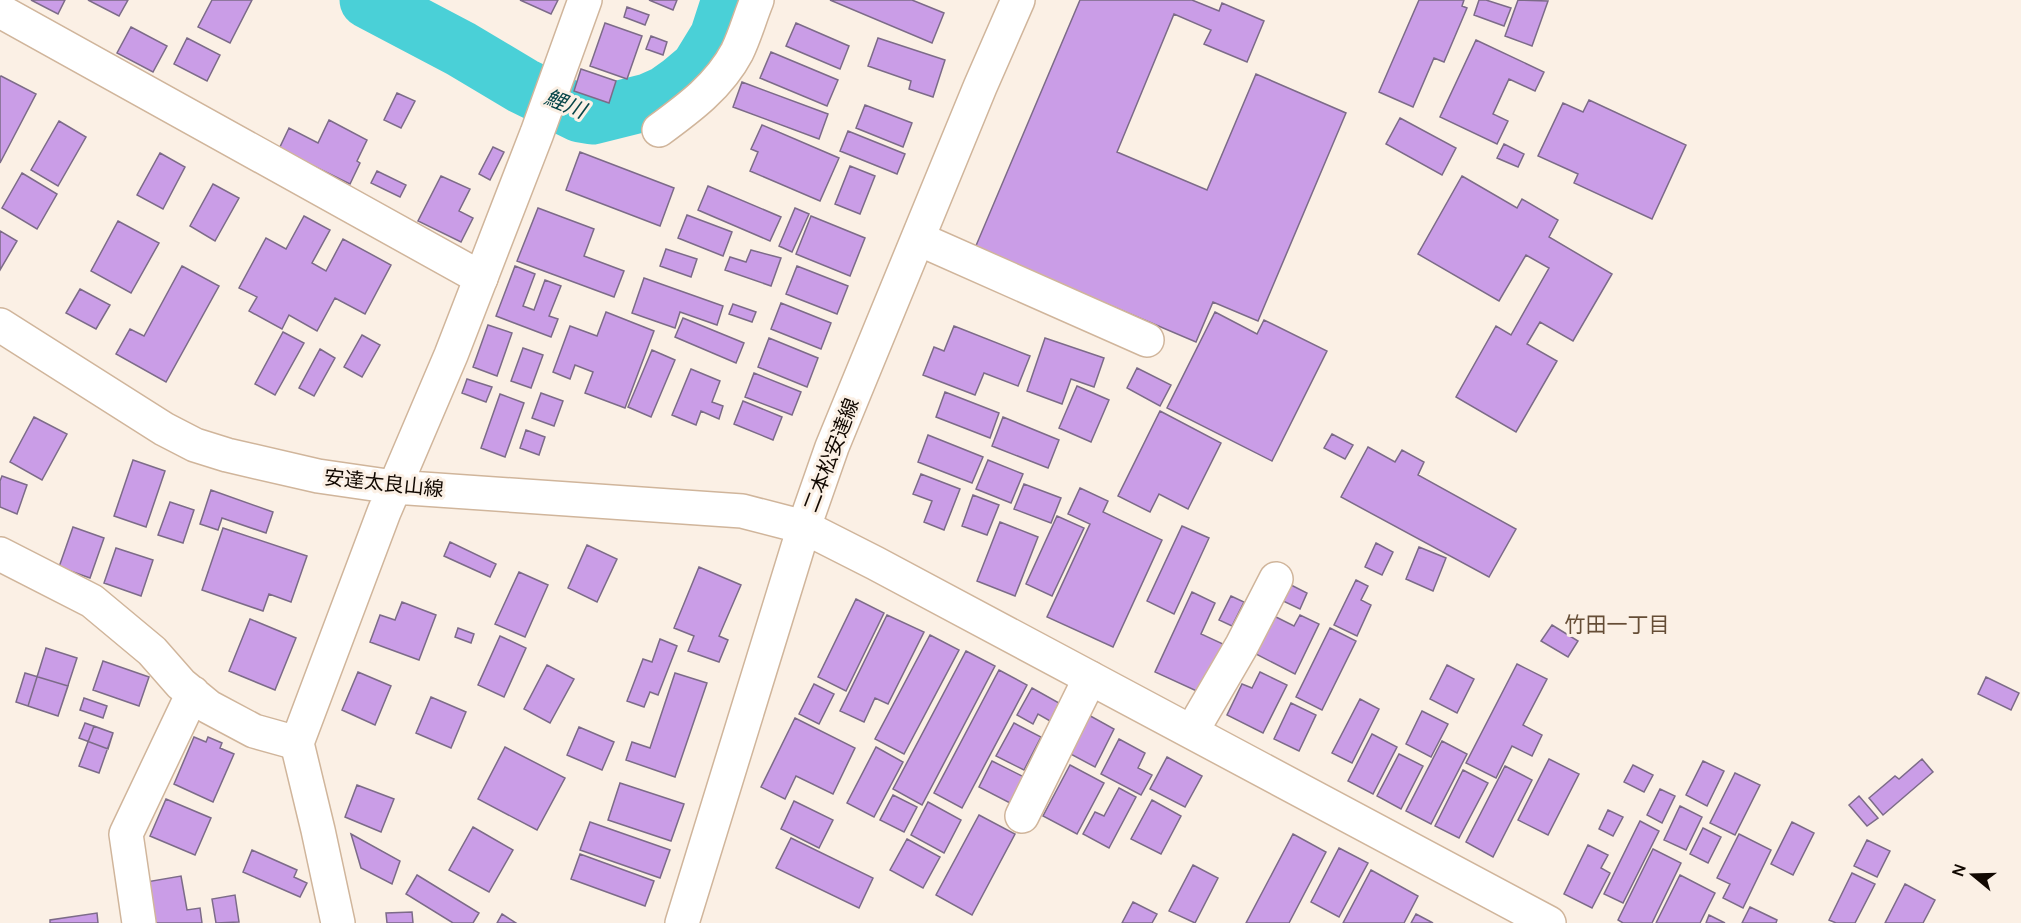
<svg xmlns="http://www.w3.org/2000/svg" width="2021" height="923" font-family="Manrope,'Noto Sans JP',sans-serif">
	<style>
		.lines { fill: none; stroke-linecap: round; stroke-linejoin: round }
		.river { stroke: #4ad0d7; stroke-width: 57 }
		.building { fill: #ca9de7; stroke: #7c6b88; stroke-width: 1.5 }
		.street-casing { stroke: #d0b59b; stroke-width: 36 }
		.secondary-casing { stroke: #d0b59b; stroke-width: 36 }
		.street { stroke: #fff; stroke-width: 33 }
		.secondary { stroke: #fff; stroke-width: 33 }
		.labels { text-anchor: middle; stroke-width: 6; stroke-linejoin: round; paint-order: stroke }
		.street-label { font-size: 20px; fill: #120902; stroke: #fbf0e5 }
		.water-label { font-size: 21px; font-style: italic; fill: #074548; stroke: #fbf0e5 }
		.neighbourhood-label { font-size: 21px; fill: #654d36; stroke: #fbf0e5 }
	</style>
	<rect width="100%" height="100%" fill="#fbf0e5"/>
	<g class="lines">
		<path class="river" d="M368,0L461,49L523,86L580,114L592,116L648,102L666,94L680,84L699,68L718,37L730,0"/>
	</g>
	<path class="building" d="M31,0H65L58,14Z
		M88,0H128L119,16Z
		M212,0H252L230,43L198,27Z
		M520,0H558L551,14Z
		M649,0H677L673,10Z
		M830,0H912L944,13L932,43Z
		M1080,0H1192L1219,11L1222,3L1264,21L1247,62L1204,44L1211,30L1174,14L1117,152L1207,190L1256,74L1346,113L1258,321L1213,302L1196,342L975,248Z
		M1419,0H1464L1462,6L1467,8L1444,62L1434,58L1413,107L1379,92Z
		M1479,0H1486L1511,8L1504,26L1474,15Z
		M1518,0L1548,1L1532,46L1505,36Z
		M627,7L649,15L645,25L624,17Z
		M605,23L642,36L627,79L590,66Z
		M796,23L849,46L840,69L786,46Z
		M131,27L167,46L153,72L117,53Z
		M651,36L667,42L663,55L646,49Z
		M187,38L220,55L207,81L174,64Z
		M878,38L945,60L933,97L909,89L911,81L868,66Z
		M1476,40L1544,72L1535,91L1509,79L1493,114L1508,121L1497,144L1440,117Z
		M771,52L838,80L827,106L760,78Z
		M581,69L616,81L609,103L574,91Z
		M1,76L36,94L0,163V77Z
		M742,82L828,114L819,139L733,107Z
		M397,93L415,101L401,128L384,120Z
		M1589,100L1686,145L1652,219L1574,183L1578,174L1538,156L1563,103L1583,112Z
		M865,105L912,123L903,147L856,128Z
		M1400,118L1456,148L1442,175L1386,144Z
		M329,120L367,140L357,161L360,163L350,184L279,149L289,128L318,143Z
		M59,121L86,137L58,186L31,170Z
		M762,125L839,158L820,201L750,171L758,152L751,149Z
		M848,131L905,154L897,174L840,151Z
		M1504,144L1524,154L1518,167L1497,158Z
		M493,147L504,152L490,180L479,174Z
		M580,152L674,188L660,226L566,190Z
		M160,153L185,167L163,209L137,195Z
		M850,166L875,176L860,214L835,204Z
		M377,171L406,185L400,197L371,183Z
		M22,173L57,194L37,229L2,208Z
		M441,176L470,189L459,211L473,218L461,242L418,221Z
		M1462,176L1517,208L1522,199L1558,220L1549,237L1612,274L1573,341L1540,322L1527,344L1557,361L1516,432L1456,397L1496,326L1511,335L1549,268L1526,255L1499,301L1418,254Z
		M213,184L239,198L215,241L190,226Z
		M708,186L781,217L770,241L698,210Z
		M538,208L594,229L584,256L624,271L614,297L517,261Z
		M795,208L809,214L792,252L779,246Z
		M687,215L732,232L723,256L678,238Z
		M304,216L330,230L312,263L326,271L343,239L391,265L365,314L335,298L317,331L289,315L282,329L249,311L257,297L239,288L266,238L286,249Z
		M811,216L865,238L850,276L796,254Z
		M118,221L159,243L131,293L91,271Z
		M0,231L17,241L0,270Z
		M666,249L697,259L691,277L660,266Z
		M751,250L781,258L771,286L725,270L730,257L746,262Z
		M182,266L219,286L166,382L116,354L130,329L144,336Z
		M515,266L535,274L523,306L534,310L545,280L561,286L549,316L558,319L551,337L496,316Z
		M797,266L848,286L837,314L786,294Z
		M644,278L723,306L717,325L680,312L675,328L632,313Z
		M80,289L110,305L96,329L66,313Z
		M781,303L831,323L821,349L771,329Z
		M733,304L756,312L752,322L729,314Z
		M606,312L654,331L625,408L585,393L593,372L575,365L570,379L553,372L570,326L597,336Z
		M1215,312L1257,334L1264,320L1327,351L1272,461L1167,408Z
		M683,318L744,343L736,363L675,337Z
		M488,325L512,333L497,376L473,367Z
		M954,326L1030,356L1018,386L984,373L975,395L923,375L934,347L944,351Z
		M283,332L304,343L275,395L255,384Z
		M362,335L380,345L362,377L344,367Z
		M769,338L818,358L807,387L758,367Z
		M1045,338L1104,358L1094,387L1071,379L1062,404L1027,391Z
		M523,348L543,355L531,388L511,381Z
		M320,349L335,358L314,396L299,388Z
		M652,350L675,360L651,417L628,407Z
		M1137,368L1171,385L1160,406L1127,388Z
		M691,369L720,381L712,402L723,406L719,419L701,411L696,425L672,415Z
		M754,373L801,392L792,415L745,397Z
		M467,379L492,387L486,402L462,393Z
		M1077,386L1109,400L1091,442L1059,428Z
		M945,392L999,413L990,438L936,417Z
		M541,393L563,401L554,426L532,418Z
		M500,394L524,403L505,457L481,448Z
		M743,401L782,417L773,440L734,424Z
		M1160,411L1221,443L1188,509L1159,494L1150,512L1118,496Z
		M34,417L67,434L42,480L10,462Z
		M1003,417L1059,440L1048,468L992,446Z
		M526,430L545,437L539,455L520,448Z
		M1332,434L1353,445L1345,459L1324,448Z
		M928,435L983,457L972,483L918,462Z
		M1368,447L1395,462L1402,450L1424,462L1418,475L1516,529L1489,577L1341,497Z
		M133,460L165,471L146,527L114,516Z
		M988,460L1023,474L1011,503L976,489Z
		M921,474L960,489L944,530L924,522L932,501L913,494Z
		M2,476L27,485L17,514L0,507V481Z
		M1024,484L1061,498L1051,523L1014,509Z
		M1080,488L1108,501L1103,512L1162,540L1113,647L1047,617L1090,524L1068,514Z
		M211,490L273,512L266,533L222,518L218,530L200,524Z
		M973,495L999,505L987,535L962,526Z
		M170,502L194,510L183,543L158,535Z
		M1057,516L1084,528L1052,596L1026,584Z
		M1000,522L1038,537L1015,596L977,581Z
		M1182,526L1209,538L1174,614L1147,601Z
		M73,527L104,538L90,578L59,567Z
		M223,528L307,556L291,602L269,594L263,611L202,590Z
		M450,542L496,564L490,577L444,556Z
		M1376,543L1393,552L1382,575L1365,567Z
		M587,545L617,559L597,602L568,588Z
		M1419,547L1446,558L1433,591L1406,579Z
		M116,548L153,560L141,596L104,583Z
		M699,567L741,585L719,636L728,640L719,662L688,651L694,636L674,628Z
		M519,572L548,585L525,637L495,624Z
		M1356,580L1368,586L1361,600L1371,605L1357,636L1334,625Z
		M1291,585L1307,593L1300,609L1283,601Z
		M1192,592L1215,603L1201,634L1223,644L1201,693L1155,672Z
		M1231,596L1244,602L1232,626L1219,620Z
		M856,599L884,613L846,691L818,677Z
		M402,602L436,615L419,660L370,642L380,615L395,620Z
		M887,615L924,632L888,704L875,698L864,722L840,711Z
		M1272,615L1294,626L1300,615L1319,624L1295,674L1254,653Z
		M250,619L296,638L275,690L229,671Z
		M1552,625L1578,641L1568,657L1541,641Z
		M458,628L474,634L471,643L455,637Z
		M1330,628L1356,641L1322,710L1296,697Z
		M930,635L959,650L904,754L875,739Z
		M500,636L526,648L504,697L478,685Z
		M660,639L677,646L658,695L650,692L644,707L627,701L643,659L652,662Z
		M46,648L77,658L58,716L28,706Z
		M966,651L995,666L922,805L893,789Z
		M103,661L149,677L139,706L93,690Z
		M1517,664L1547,679L1523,725L1542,735L1532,756L1512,746L1496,778L1466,763Z
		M547,665L574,679L550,723L524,709Z
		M1447,665L1474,679L1457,713L1430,699Z
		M999,670L1027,685L962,808L934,793Z
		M358,672L391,686L375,725L342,710Z
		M1260,672L1287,685L1263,733L1227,715L1242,684L1252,688Z
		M25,673L68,686L58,716L16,702Z
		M675,673L707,683L675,777L626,760L632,742L650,748Z
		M1986,677L2019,693L2011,710L1978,694Z
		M814,684L834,694L819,724L799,714Z
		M1032,688L1059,703L1050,721L1038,714L1033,724L1017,715Z
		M431,697L466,712L451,748L416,733Z
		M84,698L107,706L103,718L80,710Z
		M1360,699L1379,709L1352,763L1332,753Z
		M1291,703L1316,715L1299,751L1274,739Z
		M1422,711L1448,724L1431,757L1406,744Z
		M1085,713L1114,729L1095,767L1065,751Z
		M795,718L855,748L833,794L796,776L785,799L761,787Z
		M85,723L113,733L108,749L79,738Z
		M1014,723L1041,737L1024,770L996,756Z
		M94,726L113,733L99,773L79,766Z
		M579,727L614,742L602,770L567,755Z
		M1372,734L1397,747L1373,794L1348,781Z
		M194,737L206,742L208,737L222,743L220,748L234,754L213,802L174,784Z
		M1119,739L1145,753L1138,768L1152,775L1141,795L1101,774Z
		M1442,741L1467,754L1431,824L1406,811Z
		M505,747L565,778L537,830L478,799Z
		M876,747L903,762L874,817L847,803Z
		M1399,754L1423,766L1401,809L1377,796Z
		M1167,757L1202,776L1185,807L1150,789Z
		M1549,759L1579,774L1548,835L1518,820Z
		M1922,759L1933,772L1883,815L1869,798L1895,776L1899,779Z
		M992,761L1024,777L1010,803L979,787Z
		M1703,761L1724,771L1707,806L1686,795Z
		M1070,765L1104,783L1077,834L1043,816Z
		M1633,765L1653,775L1644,792L1624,782Z
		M1505,766L1532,780L1493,857L1466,842Z
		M1463,770L1488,783L1459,838L1435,826Z
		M1735,773L1760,785L1735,835L1710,823Z
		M620,783L684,804L671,841L608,820Z
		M357,785L394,799L381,832L345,817Z
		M1119,788L1136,797L1109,848L1083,834L1095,812L1104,816Z
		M1660,789L1675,796L1662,823L1647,815Z
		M893,795L917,807L904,832L880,820Z
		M1859,796L1878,818L1867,826L1849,805Z
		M166,799L211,818L195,855L150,836Z
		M1152,800L1181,816L1161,854L1131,839Z
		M794,801L833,820L819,848L781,829Z
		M928,802L961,820L944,853L911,835Z
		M1680,806L1702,817L1686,850L1664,840Z
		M1608,810L1623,817L1613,836L1599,829Z
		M979,815L1015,834L972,915L936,895Z
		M1640,821L1659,831L1623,903L1604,894Z
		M590,822L670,850L660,878L580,850Z
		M1792,822L1814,833L1793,875L1771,864Z
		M473,827L513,850L489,892L449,870Z
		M1703,828L1721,837L1708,863L1690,854Z
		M351,834L400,861L392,884L361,868Z
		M1293,834L1326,852L1289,923H1246Z
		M1739,834L1771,850L1743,908L1723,898L1730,884L1717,878Z
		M791,838L873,878L859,908L776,868Z
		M907,839L940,857L923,888L890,870Z
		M1867,840L1890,851L1877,877L1854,866Z
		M1588,845L1608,855L1601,868L1610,873L1592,908L1564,894Z
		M1339,848L1368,863L1339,917L1311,902Z
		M1653,849L1681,863L1652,923H1623L1618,920Z
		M252,850L297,870L294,877L307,883L300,897L243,872Z
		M580,854L654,881L645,906L571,879Z
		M1193,865L1218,878L1195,923L1169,911Z
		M1371,870L1418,896L1404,923H1343Z
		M1852,873L1875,884L1855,923H1836L1829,920Z
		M417,875L479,913L473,923H453L406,894Z
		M1680,875L1715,893L1700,923H1656Z
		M181,876L187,910L200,908L202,923H153L146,882Z
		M1905,884L1935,900L1923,923H1885Z
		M235,895L239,922L216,923L212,899Z
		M1133,902L1157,914L1152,923H1122Z
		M1750,907L1777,920L1776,923H1742Z
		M412,912L413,923H387L386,913Z
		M97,913L98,923H50V920Z
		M502,914L516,923H497Z
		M1416,914L1433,923H1411Z
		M1709,915L1725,923H1706Z"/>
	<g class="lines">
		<defs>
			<path id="street" d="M0,11L481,278
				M659,130C689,108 719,86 737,52C745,36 750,17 757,0
				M919,239L1147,340
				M0,554L92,601L152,651L181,684L209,707L254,731L297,743
				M1192,731L1242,645L1276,579
				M1022,816L1090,678
				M139,923L126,834L193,693"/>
			<path id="secondary" d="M0,325L164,429L195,445L227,455L318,476L394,487L742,511L804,527L875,563L1549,923
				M338,923L318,830L297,743L384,512L451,355L537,133L585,0
				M682,923L804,527L832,447L980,87L1018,0"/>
		</defs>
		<use href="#street" class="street-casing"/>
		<use href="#secondary" class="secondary-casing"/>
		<use href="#street" class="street"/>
		<use href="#secondary" class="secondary"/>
	</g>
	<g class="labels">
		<g class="street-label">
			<text transform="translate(831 455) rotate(-69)" y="7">二本松安達線</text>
			<text transform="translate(384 483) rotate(6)" y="7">安達太良山線</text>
		</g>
		<g class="water-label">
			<text transform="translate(565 104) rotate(22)" y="7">鯉川</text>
		</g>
		<g class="neighbourhood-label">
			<text x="1617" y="632">竹田一丁目</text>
		</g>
	</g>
	<g transform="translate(1973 875) rotate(289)" stroke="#fbf0e5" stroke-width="4.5" paint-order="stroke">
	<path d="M0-4.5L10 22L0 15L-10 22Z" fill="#120902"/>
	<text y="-9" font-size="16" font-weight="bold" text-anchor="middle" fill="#120902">N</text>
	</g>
</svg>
